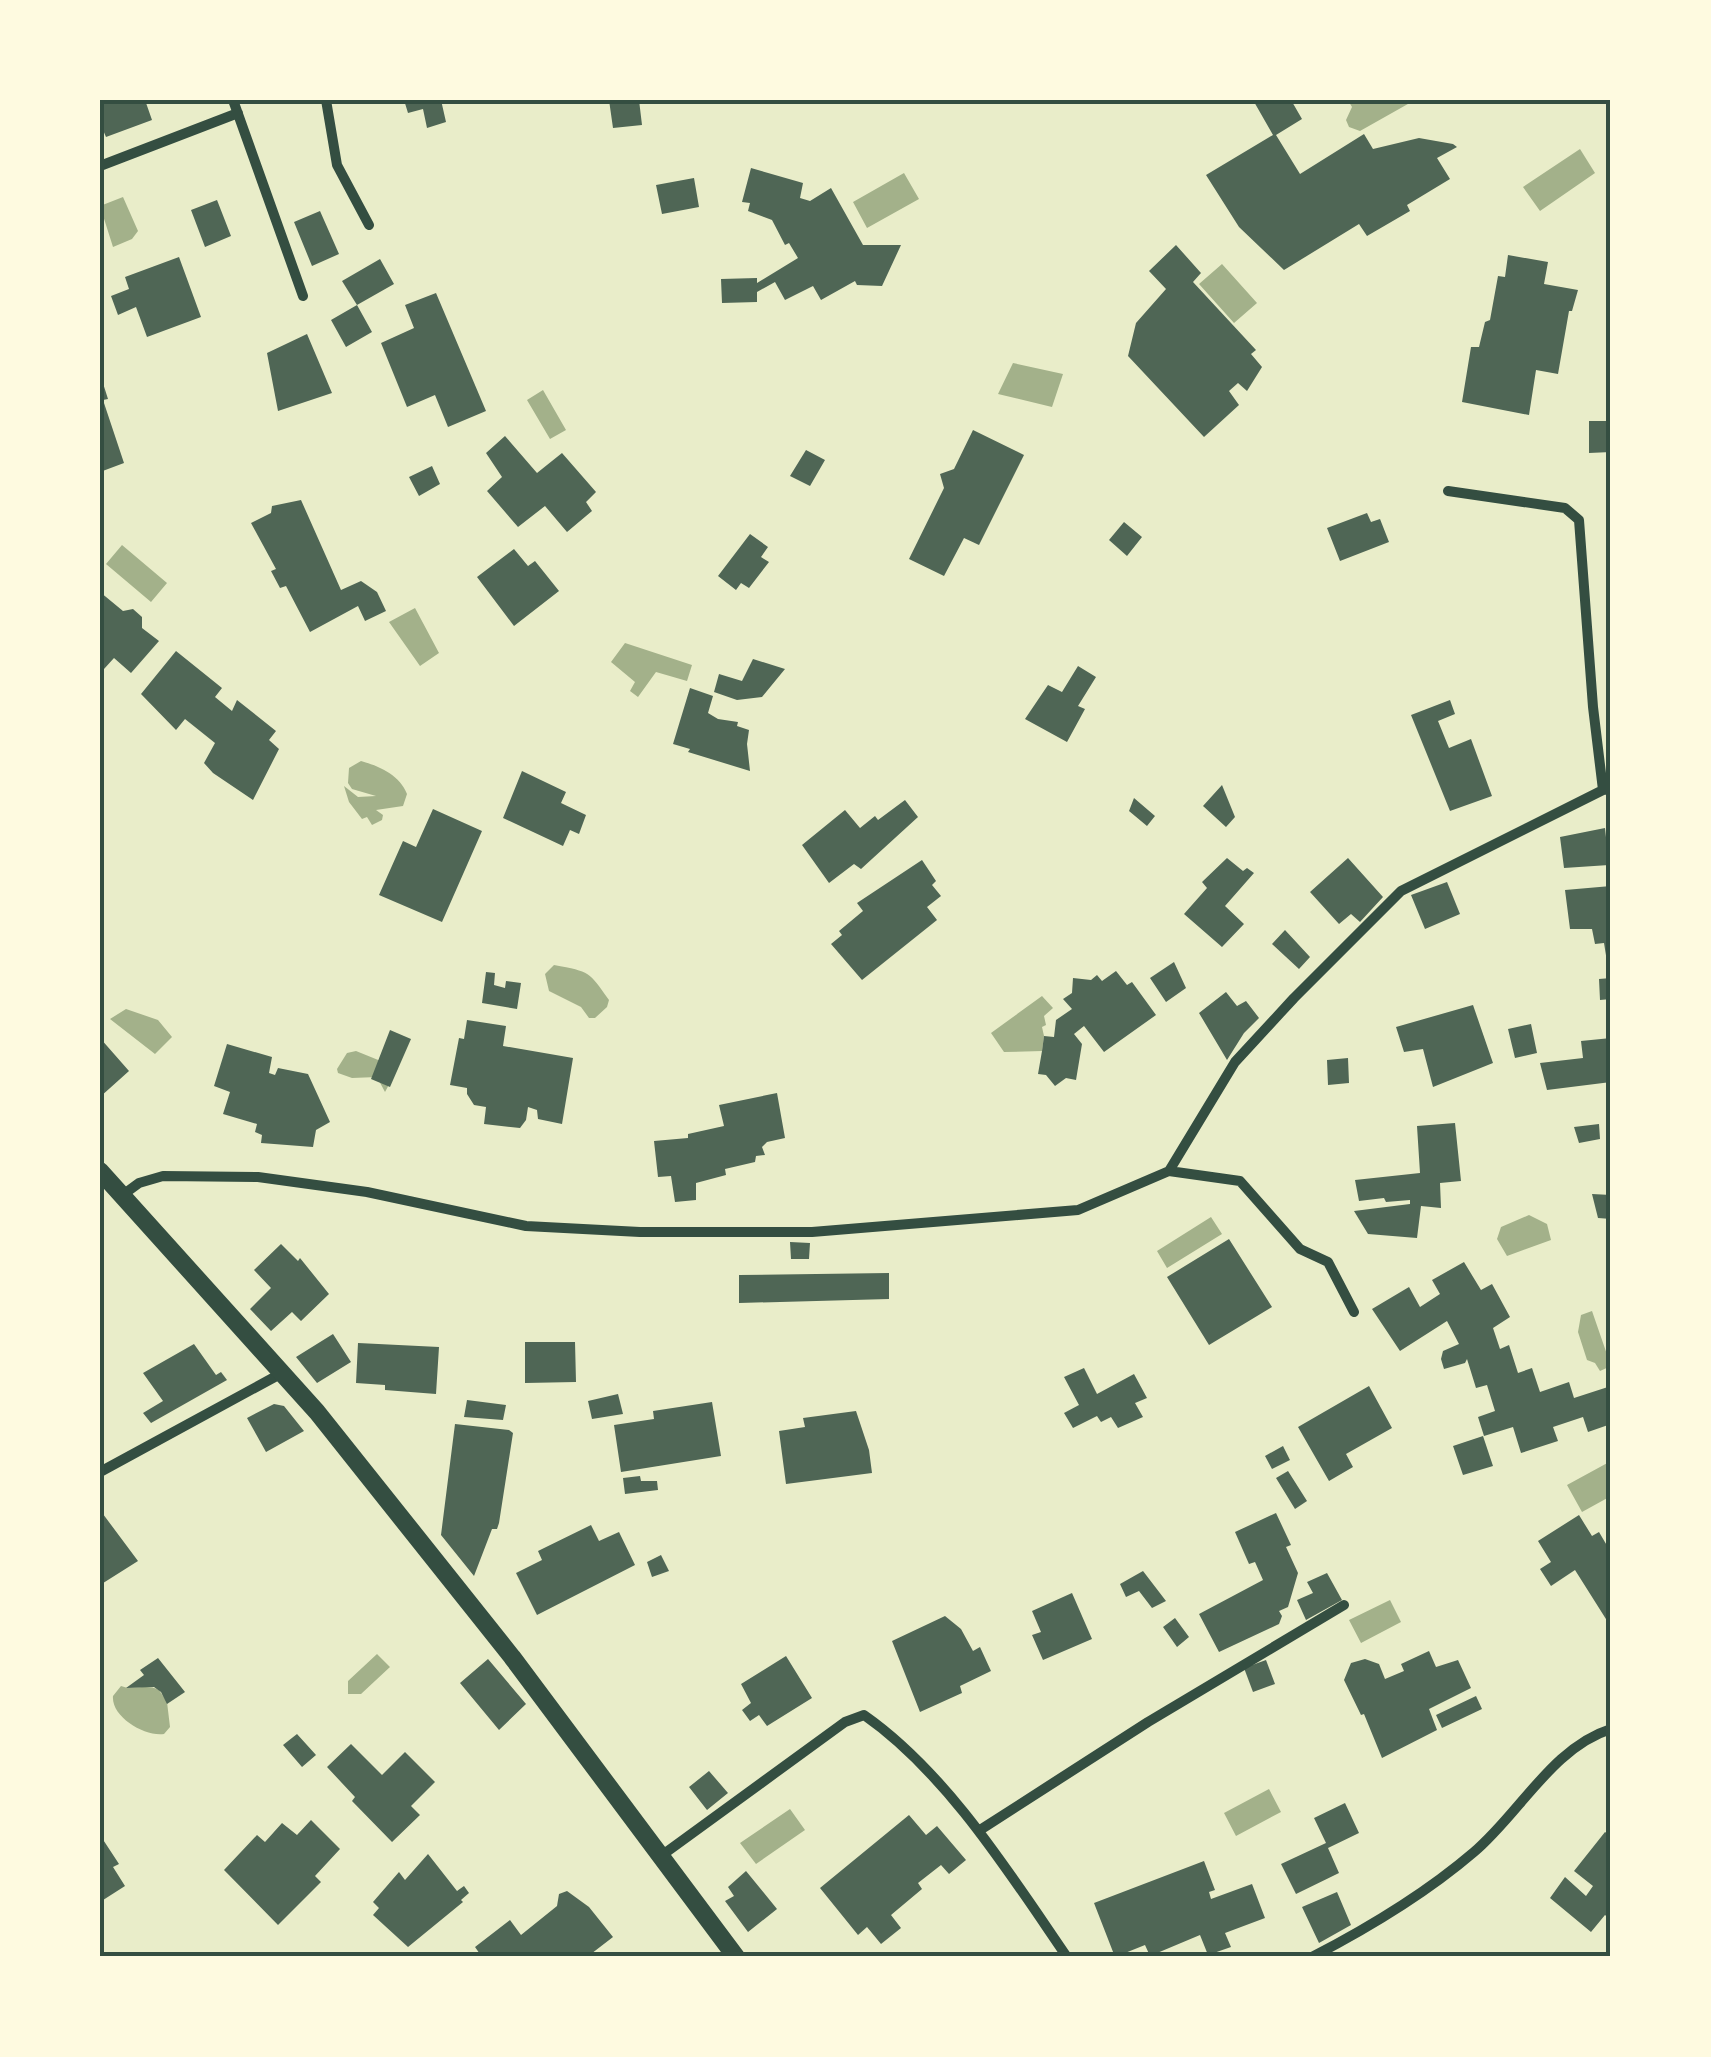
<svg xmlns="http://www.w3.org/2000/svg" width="1711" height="2057" font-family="Lora,serif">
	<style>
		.water { fill: #a3b18a }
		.building { fill: #4f6655 }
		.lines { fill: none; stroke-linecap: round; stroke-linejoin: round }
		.minor { stroke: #344e41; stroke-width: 10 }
		.tertiary { stroke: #344e41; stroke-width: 18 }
		.neatline { fill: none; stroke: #344e41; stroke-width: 4 }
	</style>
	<rect width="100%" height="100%" fill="#e9edc9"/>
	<path class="water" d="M1353,100H1415L1360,131L1349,127L1346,120L1352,107L1349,102Z
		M1580,149L1595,173L1540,211L1523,187Z
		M904,173L919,199L867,228L853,202Z
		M123,197L138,231L132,239L113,247L100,206Z
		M1222,264L1257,303L1234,323L1199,284Z
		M1013,363L1063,374L1052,407L998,394Z
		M543,390L566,430L550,439L527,400Z
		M122,545L167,583L151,602L106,564Z
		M415,608L439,653L420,666L389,622Z
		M625,643L692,665L687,681L656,672L638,697L630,691L635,682L611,662Z
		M361,761C379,766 400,775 407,794L403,806L376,810L383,815L382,820L372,825L367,817L362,819L349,802L344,786L358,797L376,796L352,789L348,783L349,768Z
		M554,965C591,972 588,971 609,1000L607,1007L595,1018H589L581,1007L549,991L545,974Z
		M1042,996L1053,1008L1044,1016L1046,1025L1042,1027L1044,1036L1042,1051L1004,1052L991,1033Z
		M126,1009L158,1020L172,1037L155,1054L110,1019Z
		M356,1051L398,1068L385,1092L377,1077L352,1078L338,1073L337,1069L347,1053Z
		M1529,1215L1547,1224L1551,1240L1507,1256L1497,1239L1501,1227Z
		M1211,1217L1222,1234L1167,1268L1157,1251Z
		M1592,1311L1611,1366L1600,1371L1595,1363L1587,1360L1578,1332L1581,1315Z
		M1611,1461V1496L1582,1512L1567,1485Z
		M1390,1600L1401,1622L1361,1643L1349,1620Z
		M377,1654L390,1667L361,1694H348V1681Z
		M121,1686C133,1691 146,1683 159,1690L167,1702L170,1727L164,1734C145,1737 111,1717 113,1696Z
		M1269,1789L1281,1812L1236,1836L1224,1813Z
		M790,1809L805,1830L756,1864L740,1843Z"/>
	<path class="building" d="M100,100H145L152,120L106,137L100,123Z
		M404,100H441L446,122L427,128L423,109L408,113Z
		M609,100H639L642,125L613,128Z
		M1253,100H1291L1302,119L1276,135L1300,174L1364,134L1373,149L1419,138L1453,144L1457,147L1437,158L1450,179L1407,205L1410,211L1367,236L1359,224L1284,270L1239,227L1206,175L1273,135Z
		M751,168L803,183L800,198L810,201L831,188L863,245H901L882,286L857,285L855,281L821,300L813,286L785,300L775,282L757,292V302L722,303L721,279L757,278V283L798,258L789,243L785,245L772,220L748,211L750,203L742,202Z
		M694,178L699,207L662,214L656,185Z
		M217,200L231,236L205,247L191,210Z
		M320,211L339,254L312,266L294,222Z
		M1176,245L1201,273L1193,282L1256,350L1251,354L1262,367L1247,391L1238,383L1229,391L1239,405L1204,437L1128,356L1136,323L1166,289L1149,271Z
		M1508,255L1548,262L1544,284L1578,290L1572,311H1569L1558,374L1536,370L1529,415L1462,402L1471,347H1479L1485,322L1490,320L1498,276L1505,277Z
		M179,257L201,317L147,337L136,307L118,315L111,296L129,289L125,277Z
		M380,259L394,284L357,305L342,281Z
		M436,293L486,411L448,427L435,395L407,407L381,343L414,328L405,305Z
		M357,305L372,332L346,347L331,320Z
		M307,334L332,393L278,411L267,353Z
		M101,377L108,399L103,400L124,463L100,472Z
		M1589,421H1611V452L1589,453Z
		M973,430L1024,455L979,545L964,538L944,576L909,559L944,488L940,474L954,469Z
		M505,436L537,473L562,453L596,492L586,502L592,511L567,532L545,506L518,527L487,491L502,477L486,453Z
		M806,450L825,460L810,486L790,476Z
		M432,466L440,484L419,496L409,477Z
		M301,500L341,590L361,581L377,592L386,611L365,621L358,606L310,632L286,586L280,588L271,571L276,569L251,523L271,513L272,506Z
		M1367,513L1371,522L1380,519L1389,542L1340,561L1327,528Z
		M1124,522L1142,537L1127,556L1109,540Z
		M750,534L768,547L761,557L769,562L749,588L741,583L736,590L718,576Z
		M514,549L528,566L535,561L559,591L514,626L477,577Z
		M100,592L123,611L133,609L142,617V628L159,641L131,673L114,658L104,669L100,666Z
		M176,651L222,688L215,697L232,711L237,700L276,731L269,740L279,749L253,800L213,773L204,763L215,743L185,719L176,730L141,694Z
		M753,659L785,669L762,697L737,700L714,692L719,674L742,681Z
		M1078,666L1096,677L1078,706L1085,709L1067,742L1025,719L1048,685L1062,692Z
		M690,688L713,696L708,713L718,719L738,722L737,726L749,730L747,744L750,771L688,752L690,749L673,744Z
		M1450,700L1455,714L1438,721L1449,748L1471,739L1492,796L1450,811L1411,715Z
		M522,771L566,792L561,803L586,815L579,834L570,830L563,846L503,818Z
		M1222,785L1235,817L1226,827L1203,806Z
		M1134,798L1155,816L1147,826L1129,811Z
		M905,800L918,817L861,869L854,864L829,883L802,845L845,810L860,828L875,816L878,820Z
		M433,809L482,831L442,922L379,895L403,841L416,847Z
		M1605,828L1609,865L1564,868L1560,837Z
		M1227,858L1243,871L1247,868L1254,873L1225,906L1244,924L1222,947L1184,914L1207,888L1202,882Z
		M1348,858L1383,897L1360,922L1351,914L1339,924L1310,892Z
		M922,860L936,881L932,885L941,896L927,907L937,920L862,980L831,944L842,935L839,931L863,911L857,903Z
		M1447,882L1460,914L1425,929L1411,895Z
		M1611,886V974H1609L1604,943L1595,944L1592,929H1570L1565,890Z
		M1285,930L1310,957L1299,969L1272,944Z
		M1174,962L1186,988L1166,1002L1150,978Z
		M1116,971L1127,985L1132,982L1156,1015L1104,1052L1084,1026L1074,1034L1082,1044L1076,1080L1066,1078L1055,1086L1046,1075L1038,1074L1042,1051L1044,1036L1054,1037L1056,1020L1072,1009L1063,999L1072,993L1073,978L1091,980L1097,975L1102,981Z
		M486,972L495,973L494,985L505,988L506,981L521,983L517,1009L482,1003Z
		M1611,978V999L1600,1000L1599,979Z
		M1226,992L1237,1006L1246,1001L1259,1018L1244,1033L1227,1060L1199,1013Z
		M1473,1005L1493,1063L1433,1087L1423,1049L1404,1052L1396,1027Z
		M467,1020L506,1026L503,1046L573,1058L562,1124L538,1119L537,1110L528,1107L526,1120L520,1128L484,1124L486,1107L474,1105L467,1094V1088L450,1085L459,1038L464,1039Z
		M1531,1024L1537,1053L1515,1058L1508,1029Z
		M390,1030L411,1039L390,1087L371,1079Z
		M100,1038L129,1071L100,1097Z
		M1611,1038V1082L1547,1090L1540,1063L1583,1058L1581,1041Z
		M227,1044L272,1057L269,1073L275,1075L278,1068L308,1074L330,1122L316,1130L313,1147L261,1143L262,1135L255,1132L257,1124L223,1114L230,1092L214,1086Z
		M1348,1058L1349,1083L1328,1085L1327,1060Z
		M777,1093L785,1138L767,1142L762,1147L765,1155L756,1156L755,1162L725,1169L726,1175L696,1183V1200L675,1202L671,1176L658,1177L654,1141L688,1138V1134L724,1126L719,1105Z
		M1455,1123L1461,1181L1440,1183L1441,1208L1421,1206L1417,1238L1368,1234L1354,1211L1410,1204V1200L1386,1202L1384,1198L1359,1201L1355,1180L1420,1173L1417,1126Z
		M1599,1124L1600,1139L1579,1143L1574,1127Z
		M1592,1194L1611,1195V1219L1598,1218Z
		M1229,1239L1272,1307L1209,1345L1167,1277Z
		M790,1242L810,1243L809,1259H791Z
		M281,1244L298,1261L300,1258L329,1294L301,1321L292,1312L271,1331L250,1309L271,1288L254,1270Z
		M1464,1262L1481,1290L1492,1284L1510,1317L1493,1328L1500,1349L1509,1345L1518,1373L1532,1368L1540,1392L1569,1382L1574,1398L1611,1386V1424L1588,1432L1583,1417L1553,1427L1558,1441L1521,1453L1513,1427L1484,1436L1478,1417L1495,1411L1487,1385L1476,1388L1467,1359L1465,1363L1444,1369L1441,1359L1443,1351L1459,1344L1447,1321L1400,1351L1372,1309L1409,1287L1420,1307L1440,1294L1432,1280Z
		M889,1273V1299L739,1303V1275Z
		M333,1334L351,1362L317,1383L296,1357Z
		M525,1342H575L576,1382L525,1383Z
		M358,1343L439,1347L436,1394L385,1390V1385L356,1383Z
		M194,1344L216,1375L221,1372L227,1380L151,1423L143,1413L163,1401L143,1373Z
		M1084,1368L1097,1394L1134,1374L1147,1398L1135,1403L1143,1417L1118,1428L1111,1417L1101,1422L1097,1416L1073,1428L1064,1413L1079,1405L1064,1377Z
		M1369,1386L1392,1428L1346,1454L1353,1467L1329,1481L1298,1427Z
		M618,1394L623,1414L592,1419L588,1401Z
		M467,1400L506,1405L503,1420L464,1417Z
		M712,1402L721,1456L621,1472L614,1425L654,1419L653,1411Z
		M274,1404L284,1406L304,1431L266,1452L247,1418Z
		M856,1411L869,1450L872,1473L786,1484L779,1431L805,1427L803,1418Z
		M455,1424L509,1430L513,1433L499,1523L497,1529H492L474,1576L441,1535Z
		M1483,1436L1493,1466L1463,1475L1453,1446Z
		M1283,1446L1290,1460L1272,1469L1265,1456Z
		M1288,1471L1307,1501L1295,1509L1276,1478Z
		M640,1476L641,1481H657L658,1490L625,1494L623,1478Z
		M100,1510L138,1561L100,1585Z
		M1276,1513L1291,1545L1286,1547L1298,1573L1288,1607L1279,1611L1282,1616L1279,1624L1219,1652L1199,1614L1263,1580L1255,1562L1249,1564L1235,1532Z
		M1579,1515L1592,1536L1599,1532L1609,1549L1611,1547V1627L1575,1570L1551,1586L1540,1569L1551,1562L1538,1541Z
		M591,1525L599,1541L619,1532L635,1565L537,1615L516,1573L542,1560L538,1551Z
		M661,1555L669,1571L652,1577L647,1562Z
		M1143,1571L1166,1601L1152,1608L1139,1591L1126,1597L1120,1584Z
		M1327,1573L1342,1600L1306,1620L1297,1600L1313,1593L1307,1582Z
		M1072,1593L1092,1639L1043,1660L1032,1635L1041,1632L1032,1611Z
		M945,1616L961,1629L973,1651L980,1647L991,1671L960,1686L962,1693L920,1712L892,1641Z
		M1175,1618L1189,1637L1177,1647L1163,1627Z
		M1429,1651L1436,1667L1458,1660L1471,1688L1429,1709L1437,1730L1382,1758L1364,1714L1361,1715L1344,1680L1351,1663L1365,1659L1379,1664L1385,1679L1404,1671L1401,1664Z
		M786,1656L812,1698L767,1726L759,1715L750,1721L742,1710L751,1703L741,1684Z
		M158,1658L185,1692L167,1704L161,1692L154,1687L126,1688L144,1675L140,1670Z
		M488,1659L526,1704L499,1730L460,1683Z
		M1266,1660L1275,1684L1253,1692L1244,1668Z
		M1476,1696L1482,1709L1442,1728L1436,1715Z
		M297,1734L316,1755L302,1767L283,1745Z
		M351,1744L382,1775L405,1752L435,1782L411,1806L420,1815L392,1842L352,1801L355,1797L327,1767Z
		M709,1771L728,1793L707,1810L689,1787Z
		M1345,1803L1359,1833L1328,1848L1339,1873L1296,1894L1281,1864L1326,1843L1314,1818Z
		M909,1815L926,1835L937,1826L966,1860L949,1874L941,1865L918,1883L922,1889L891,1915L901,1928L881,1944L867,1927L858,1935L820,1888Z
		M311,1820L340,1849L315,1876L321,1882L278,1925L224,1870L257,1835L265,1842L282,1823L297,1835Z
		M1605,1832L1611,1836V1920L1605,1915L1591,1932L1550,1898L1565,1877L1586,1896L1593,1886L1574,1871Z
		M100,1835L119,1864L113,1867L125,1886L100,1902Z
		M428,1854L457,1891L464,1886L469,1893L461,1900L463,1902L408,1947L373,1915L379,1908L373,1902L399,1872L405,1880Z
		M1204,1861L1215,1890L1209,1892L1211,1899L1252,1884L1265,1918L1225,1933L1231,1947L1208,1955L1200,1935L1150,1956L1145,1945L1115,1957L1094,1903Z
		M746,1871L777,1909L748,1932L725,1901L734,1896L728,1887Z
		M567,1891L589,1907L613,1937L587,1957H482L475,1947L510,1920L521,1935L557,1906L559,1894Z
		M1337,1892L1351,1925L1319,1943L1302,1907Z"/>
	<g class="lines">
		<path class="minor" d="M233,100L303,296
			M326,100L337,165L369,225
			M100,166L238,113
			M1448,491L1565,508L1579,520L1593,707L1603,790
			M1169,1171L1240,1181L1300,1249L1328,1262L1354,1312
			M124,1194L139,1183L163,1176L258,1177L367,1192L526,1226L640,1232H812L1078,1210L1169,1171L1235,1062L1294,998L1401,891L1603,790L1611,789
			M100,1472L282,1373
			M980,1830L1148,1722L1344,1605
			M661,1856L845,1722L864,1715C947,1773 1010,1874 1067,1957
			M1312,1957C1370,1927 1425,1894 1474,1852C1519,1814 1553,1747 1611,1729"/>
		<path class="tertiary" d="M100,1171L317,1412L512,1657L736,1957"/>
	</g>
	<rect width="1711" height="2057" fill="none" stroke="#fefae0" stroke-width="205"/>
	<rect x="102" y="102" width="1506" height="1852" class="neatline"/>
</svg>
